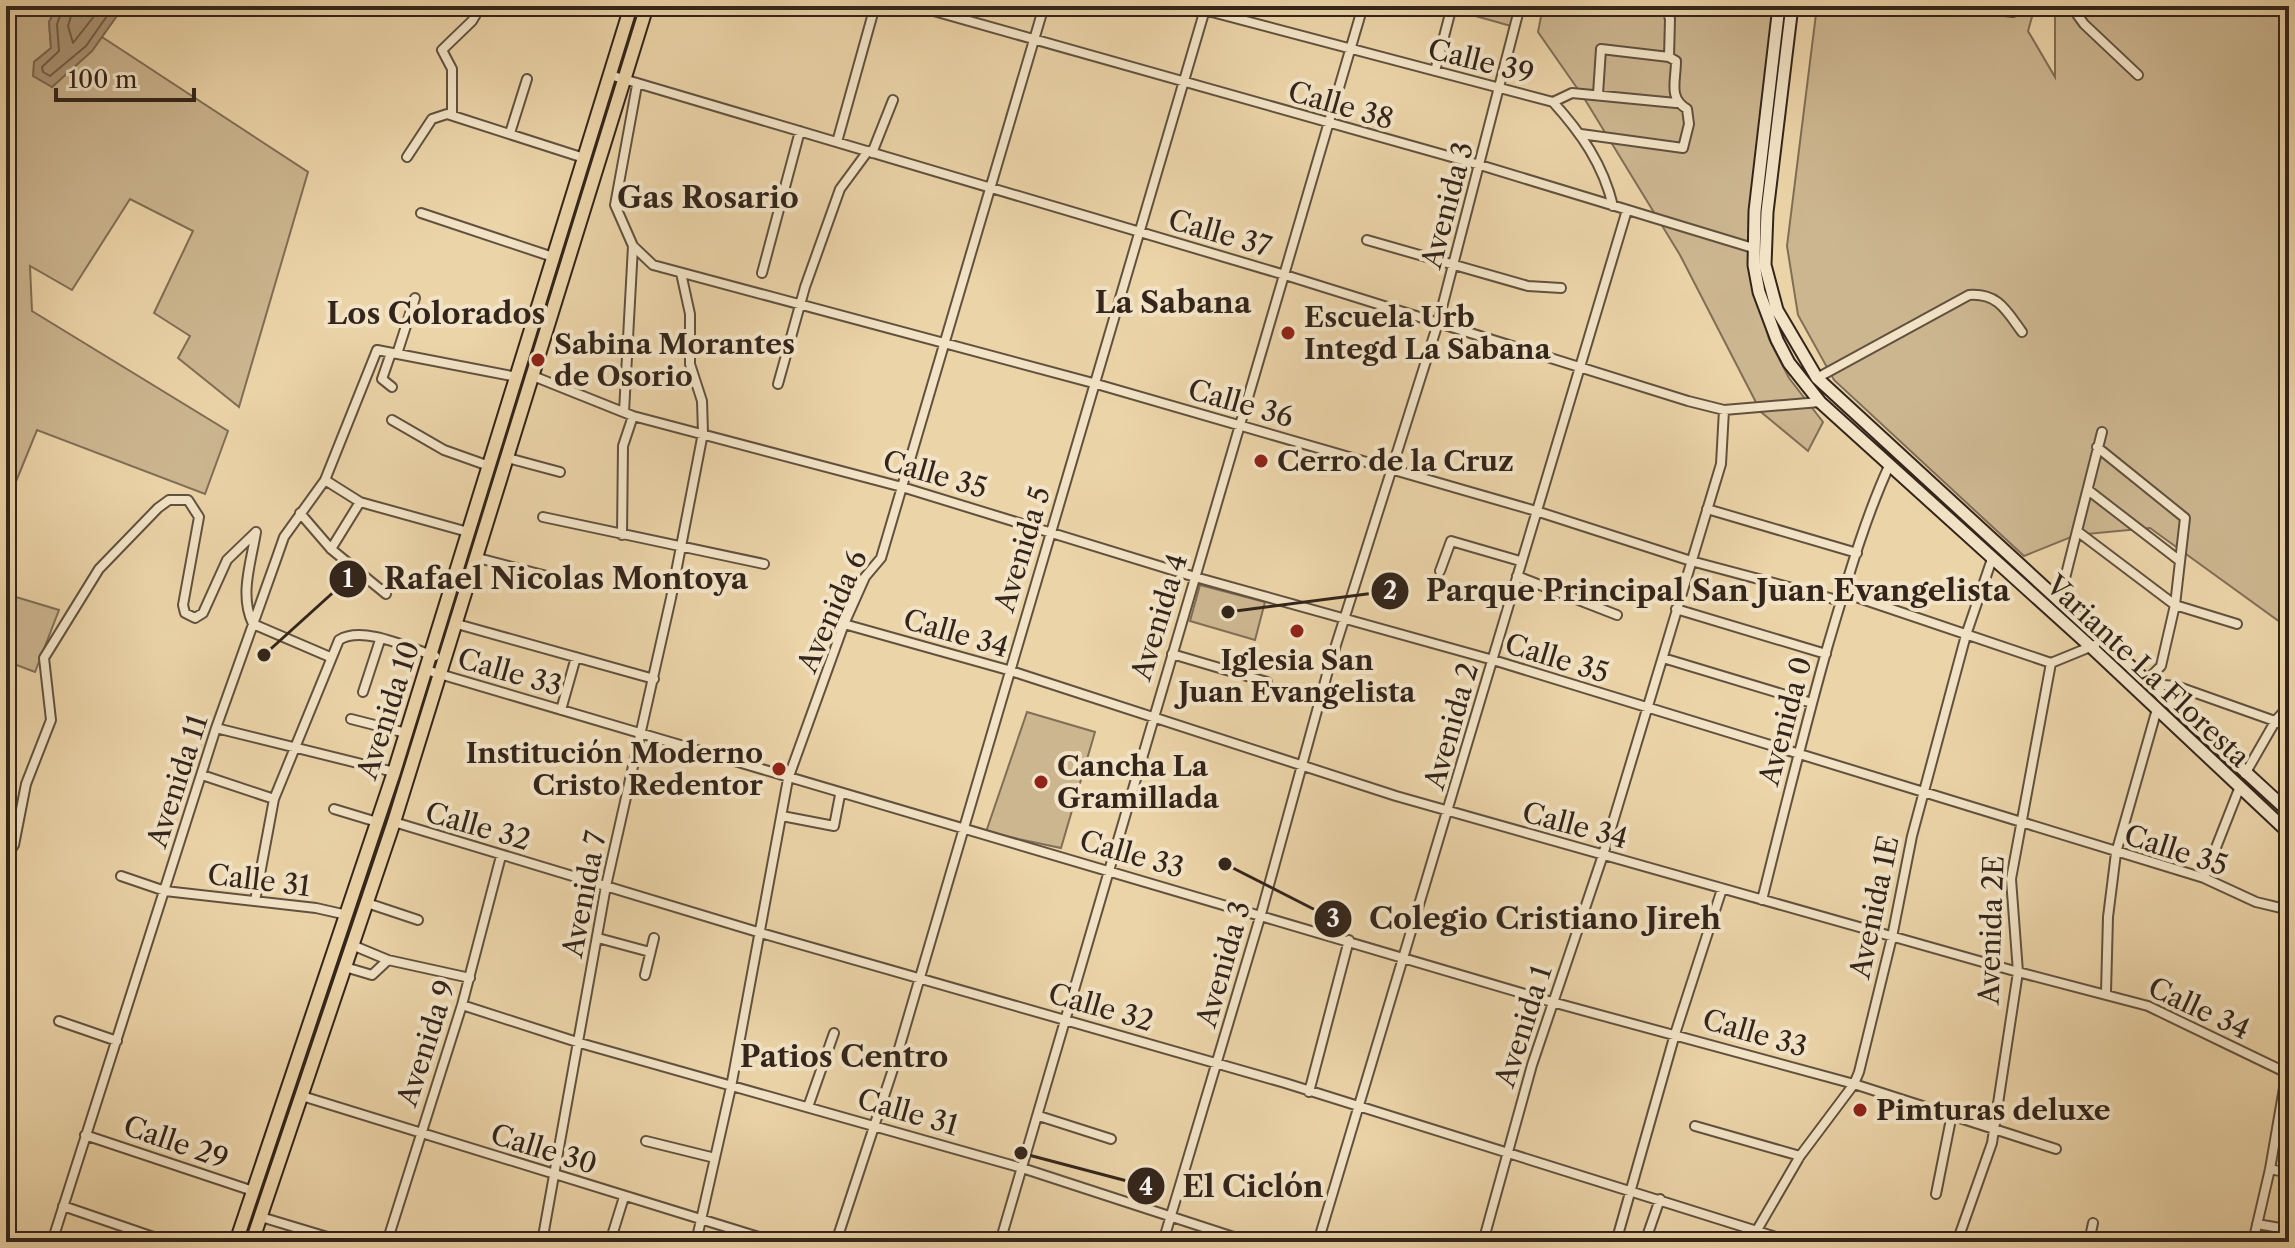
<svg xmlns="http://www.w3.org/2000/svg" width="2295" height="1248" font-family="'Libre Caslon Text',serif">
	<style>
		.green { fill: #ccb690; stroke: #806e56; stroke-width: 2 }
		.water { fill: #ac9878; stroke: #7c6a53; stroke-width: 2 }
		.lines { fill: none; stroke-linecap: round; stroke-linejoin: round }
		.shore { stroke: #705e4a; stroke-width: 2 }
		.street-casing { stroke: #61513e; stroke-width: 12 }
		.secondary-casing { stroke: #33251b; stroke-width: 15 }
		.primary-casing { stroke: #33251b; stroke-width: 16 }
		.street { stroke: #f2e3c6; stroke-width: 8 }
		.secondary { stroke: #f2e3c6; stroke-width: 11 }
		.primary { stroke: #ebd4a8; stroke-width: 12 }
		.poi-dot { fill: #8f2418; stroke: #f2e3c6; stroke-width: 3 }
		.labels { text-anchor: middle; stroke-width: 8; stroke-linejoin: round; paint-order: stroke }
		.street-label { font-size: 28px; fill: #33251b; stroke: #f2e3c6 }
		.poi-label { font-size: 28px; font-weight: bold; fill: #33251b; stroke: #f2e3c6; text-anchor: start }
		.neighbourhood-label { font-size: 30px; font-weight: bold; fill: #33251b; stroke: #f2e3c6 }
		.leader { fill: none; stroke: #33251b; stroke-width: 3 }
		.callout-dot { fill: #33251b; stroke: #f2e3c6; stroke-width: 3 }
		.mark-label { font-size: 24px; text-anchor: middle; font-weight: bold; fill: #fff }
		.callout-label { font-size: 30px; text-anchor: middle; font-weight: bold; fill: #33251b; stroke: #f2e3c6; stroke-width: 8; stroke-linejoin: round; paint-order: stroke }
	</style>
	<rect width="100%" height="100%" fill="#ebd4a8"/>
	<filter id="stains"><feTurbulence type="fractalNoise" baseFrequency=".0025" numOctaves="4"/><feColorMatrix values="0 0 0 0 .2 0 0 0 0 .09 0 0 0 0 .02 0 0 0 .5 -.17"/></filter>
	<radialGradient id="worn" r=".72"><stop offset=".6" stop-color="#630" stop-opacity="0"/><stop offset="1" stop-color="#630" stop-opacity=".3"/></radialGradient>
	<path class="green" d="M6,6H57L49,22L51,48L34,62L52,87L102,37L308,172L239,407L178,358L190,336L154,313L193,231L130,199L72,290L30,266L32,311L228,431L205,494L37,430L6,506Z
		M1440,6H1523L1518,28Z
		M1543,6H1775L1761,131L1756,292L1769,339L1789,378L1823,422L1808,451L1761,412L1680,255L1584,98L1538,32Z
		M1817,6H2035L2028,31L2055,77V6H2289V624L2280,622L2150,528L2076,535L2024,556L1834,380L1798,315L1787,246Z
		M1200,585L1265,602L1255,640L1190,621Z
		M6,594L59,610L35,672L6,661Z
		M1027,712L1095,732L1061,848L986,832Z"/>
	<path class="water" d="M57,6H124L92,51L52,87L33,76L34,62L51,48L49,22Z"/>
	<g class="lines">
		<path class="shore" d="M64,6L57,24L59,51L42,67L43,72L50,76L86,46L114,6
			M74,6L68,26L73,43L102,6"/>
		<defs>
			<path id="street" d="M916,6L1480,165L1753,248
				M1189,6L1553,102C1581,133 1603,164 1613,206
				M1618,6L1655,8
				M1969,6L2013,12
				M2071,6L2084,24L2138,75
				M1435,71L1452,6
				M610,75L1285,275L1688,401L1724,410L1820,402
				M637,85L615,205L633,246L653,265L1093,383L1536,511L1691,561L1841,601
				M1598,94L1601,49L1669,57
				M1553,102L1572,93L1676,103
				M452,115V69L442,50L472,21L481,6
				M510,133L527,79
				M1581,134L1683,148L1689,124L1687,109C1668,98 1676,81 1676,61L1669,57L1670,19L1668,13L1655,6
				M837,142L875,6
				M872,153L893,100
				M407,157L432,119L447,114L584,158
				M421,213L553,257
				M1367,240L1528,286L1561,288
				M762,273L800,131
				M391,353L382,379L392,387
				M397,354L415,298
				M533,376L633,416L902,487L1195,577L1493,660L2204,878L2256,902L2289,910
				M1817,378L1969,295C1998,293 2006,310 2022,332
				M778,384L805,287L840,189L868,151
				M624,412L633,246
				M392,420L444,450L489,466
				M2097,447L2185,518L2175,605L2161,666L2147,680
				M508,458L560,472
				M325,480L360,502L468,532
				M2088,490L2180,561
				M1707,509L1857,553
				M300,513L331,549L386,594
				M543,517L764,564
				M2077,531L2175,605L2237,624
				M256,532C251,563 239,595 253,624L330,657
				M622,535L623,446L633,416
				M331,549L360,502
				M478,558L566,581
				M1440,571L1451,541L1520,561
				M1517,576L1617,615
				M1844,593L2051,663L2095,645
				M2059,602L2102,432
				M1676,609L1826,654
				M457,624L654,679
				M844,624L1008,670L1396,796L2018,972L2148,1006L2289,1074
				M1172,654L1267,682
				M1663,658L1812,703
				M426,670L1552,1002L1854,1084L2056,1149
				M2151,684L2176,686L2289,726
				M363,692L380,640
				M561,710L576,657
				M351,719L406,733
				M216,728L394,772
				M2245,774L2276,720L2289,706
				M202,775L274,799
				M334,809L377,822
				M782,816L834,826L840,795
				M394,822L761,933L1285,1083L1792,1242
				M6,857L14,845L26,784L51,720L44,658L99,569L158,508L169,500H188L199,517L183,605L185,613L195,618L203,613L227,560L256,532
				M121,876L165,891L316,908L347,915
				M2204,878L2239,789
				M1762,900C1783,815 1804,730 1828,645C1846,585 1863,523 1889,466
				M255,901L274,799L339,640C363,625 409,648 435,656
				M367,903L418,920
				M598,938L650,952
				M352,945L388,960L470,978
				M345,967L372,975L388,960
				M645,975L654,938
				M2106,992L2108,917L2116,853L2157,709
				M462,1005L580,1043L1022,1168L1249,1242
				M59,1021L117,1041
				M1309,1092L1349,940
				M302,1096L775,1242
				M808,1107L834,1033
				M1039,1116L1111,1139
				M1695,1126L1800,1156
				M85,1135L253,1191
				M646,1141L715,1158
				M2270,1169L2289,1173
				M1936,1194L1952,1114
				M63,1206L168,1242
				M261,1217L344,1242
				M2257,1224L2280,1228
				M2091,1236L2120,1242
				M52,1242L216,728L277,557L284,537L325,480L377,350L517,377
				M387,1242L462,1005L501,856
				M542,1242L606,886L671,598L703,433L702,401L690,364V314L681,273
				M610,1242L624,1197
				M696,1242L731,1087L788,779L844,624L865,577L881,558L1044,6
				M836,1242L893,1069L1206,6
				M1000,1242L1363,6
				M1163,1242L1261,914L1329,667L1438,323L1520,6
				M1318,1242L1627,210
				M1483,1242L1532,1065L1603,855L1721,464L1724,410
				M1616,1242L1675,1034L1722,889
				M1645,1242L1660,1199
				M1754,1242L1757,1230L1800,1156L1854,1084L1859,1072L1892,937L1912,836L1966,635L1992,559
				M1957,1242L1992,1143L2018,972L2011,879L2051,663
				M2089,1242L2093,1223
				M2253,1242L2270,1169L2289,1059"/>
			<path id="secondary" d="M1779,6L1755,211L1754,265L1759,292L1777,340L1789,363L1820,402L2091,647L2289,833
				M1792,6L1767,212L1765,265L1777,310L1817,378L2289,812"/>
			<path id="primary" d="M236,1242L394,772L631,6
				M252,1242L394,822L647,6"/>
		</defs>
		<use href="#street" class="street-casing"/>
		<use href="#secondary" class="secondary-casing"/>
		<use href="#primary" class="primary-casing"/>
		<use href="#street" class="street"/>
		<use href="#secondary" class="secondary"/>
		<use href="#primary" class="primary"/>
	</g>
	<g class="poi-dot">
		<circle cx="1288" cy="333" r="8"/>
		<circle cx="538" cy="360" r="8"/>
		<circle cx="1261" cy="461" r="8"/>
		<circle cx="1297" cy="631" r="8"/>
		<circle cx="779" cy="769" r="8"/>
		<circle cx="1041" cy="782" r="8"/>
		<circle cx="1860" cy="1110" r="8"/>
	</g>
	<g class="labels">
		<g class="street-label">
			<text transform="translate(1481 61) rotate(14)" y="10">Calle 39</text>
			<text transform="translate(1341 105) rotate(16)" y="10">Calle 38</text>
			<text transform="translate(1447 205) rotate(-75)" y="10">Avenida 3</text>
			<text transform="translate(1220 233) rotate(16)" y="10">Calle 37</text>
			<text transform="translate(1241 403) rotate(16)" y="10">Calle 36</text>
			<text transform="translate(935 474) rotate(16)" y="10">Calle 35</text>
			<text transform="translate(1022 549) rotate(-73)" y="10">Avenida 5</text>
			<text transform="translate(832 611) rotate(-66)" y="10">Avenida 6</text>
			<text transform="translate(1159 617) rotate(-73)" y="10">Avenida 4</text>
			<text transform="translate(956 633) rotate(16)" y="10">Calle 34</text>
			<text transform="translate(1557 658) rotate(17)" y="10">Calle 35</text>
			<text transform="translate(2148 671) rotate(43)" y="10">Variante La Floresta</text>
			<text transform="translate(510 672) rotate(16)" y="10">Calle 33</text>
			<text transform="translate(388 710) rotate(-72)" y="10">Avenida 10</text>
			<text transform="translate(1785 721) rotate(-75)" y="10">Avenida 0</text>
			<text transform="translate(1451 726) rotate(-74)" y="10">Avenida 2</text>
			<text transform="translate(177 781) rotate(-72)" y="10">Avenida 11</text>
			<text transform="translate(1575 825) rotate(15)" y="10">Calle 34</text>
			<text transform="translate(478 826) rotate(16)" y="10">Calle 32</text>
			<text transform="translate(2176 850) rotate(18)" y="10">Calle 35</text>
			<text transform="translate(1132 854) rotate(16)" y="10">Calle 33</text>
			<text transform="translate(259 880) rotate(7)" y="10">Calle 31</text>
			<text transform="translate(584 894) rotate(-79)" y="10">Avenida 7</text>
			<text transform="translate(1874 907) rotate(-78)" y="10">Avenida 1E</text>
			<text transform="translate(1991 930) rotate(-88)" y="10">Avenida 2E</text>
			<text transform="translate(1223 964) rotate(-74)" y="10">Avenida 3</text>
			<text transform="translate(1101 1007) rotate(16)" y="10">Calle 32</text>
			<text transform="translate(2199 1008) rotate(25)" y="10">Calle 34</text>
			<text transform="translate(1523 1026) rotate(-72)" y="10">Avenida 1</text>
			<text transform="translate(1755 1033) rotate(16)" y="10">Calle 33</text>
			<text transform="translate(426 1043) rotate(-72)" y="10">Avenida 9</text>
			<text transform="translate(908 1112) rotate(16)" y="10">Calle 31</text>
			<text transform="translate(176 1142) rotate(19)" y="10">Calle 29</text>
			<text transform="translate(544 1149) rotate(17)" y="10">Calle 30</text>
		</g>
		<g class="poi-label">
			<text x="1304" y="327">Escuela Urb<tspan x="1304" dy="32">Integd La Sabana</tspan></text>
			<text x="554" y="354">Sabina Morantes<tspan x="554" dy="32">de Osorio</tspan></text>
			<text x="1277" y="471">Cerro de la Cruz</text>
			<text x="1297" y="670" text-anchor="middle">Iglesia San<tspan x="1297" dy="32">Juan Evangelista</tspan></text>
			<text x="763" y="763" text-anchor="end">Institución Moderno<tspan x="763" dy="32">Cristo Redentor</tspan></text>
			<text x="1057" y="776">Cancha La<tspan x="1057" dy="32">Gramillada</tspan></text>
			<text x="1876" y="1120">Pimturas deluxe</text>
		</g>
		<g class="neighbourhood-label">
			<text x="708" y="208">Gas Rosario</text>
			<text x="1173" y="313">La Sabana</text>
			<text x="436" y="324">Los Colorados</text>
			<text x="844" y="1067">Patios Centro</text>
		</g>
	</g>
	<path class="leader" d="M264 655L348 579M1228 612L1390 591M1225 864L1333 919M1021 1153L1146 1186"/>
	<g class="callout-dot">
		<circle cx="264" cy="655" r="8"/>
		<circle cx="1228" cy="612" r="8"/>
		<circle cx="1225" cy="864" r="8"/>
		<circle cx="1021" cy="1153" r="8"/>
		<circle cx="348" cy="579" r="20"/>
		<circle cx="1390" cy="591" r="20"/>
		<circle cx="1333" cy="919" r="20"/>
		<circle cx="1146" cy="1186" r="20"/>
	</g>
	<g class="mark-label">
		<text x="348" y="587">1</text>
		<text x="1390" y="599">2</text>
		<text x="1333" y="927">3</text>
		<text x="1146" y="1195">4</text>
	</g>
	<g class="callout-label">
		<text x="566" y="589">Rafael Nicolas Montoya</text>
		<text x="1718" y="601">Parque Principal San Juan Evangelista</text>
		<text x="1545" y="929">Colegio Cristiano Jireh</text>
		<text x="1253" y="1197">El Ciclón</text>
	</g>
	<rect width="2295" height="1248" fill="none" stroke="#ebd4a8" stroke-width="32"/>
	<rect x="8" y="8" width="2279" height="1232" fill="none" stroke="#33251b" stroke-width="4"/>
	<rect x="16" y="16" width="2263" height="1216" fill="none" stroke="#33251b" stroke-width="2"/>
	<path d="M56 88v12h138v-12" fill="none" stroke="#33251b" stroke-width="4"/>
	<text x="68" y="88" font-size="24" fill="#33251b" stroke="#f2e3c6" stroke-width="6" paint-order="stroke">100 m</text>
	<rect width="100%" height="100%" filter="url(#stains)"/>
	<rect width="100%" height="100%" fill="url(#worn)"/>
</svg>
